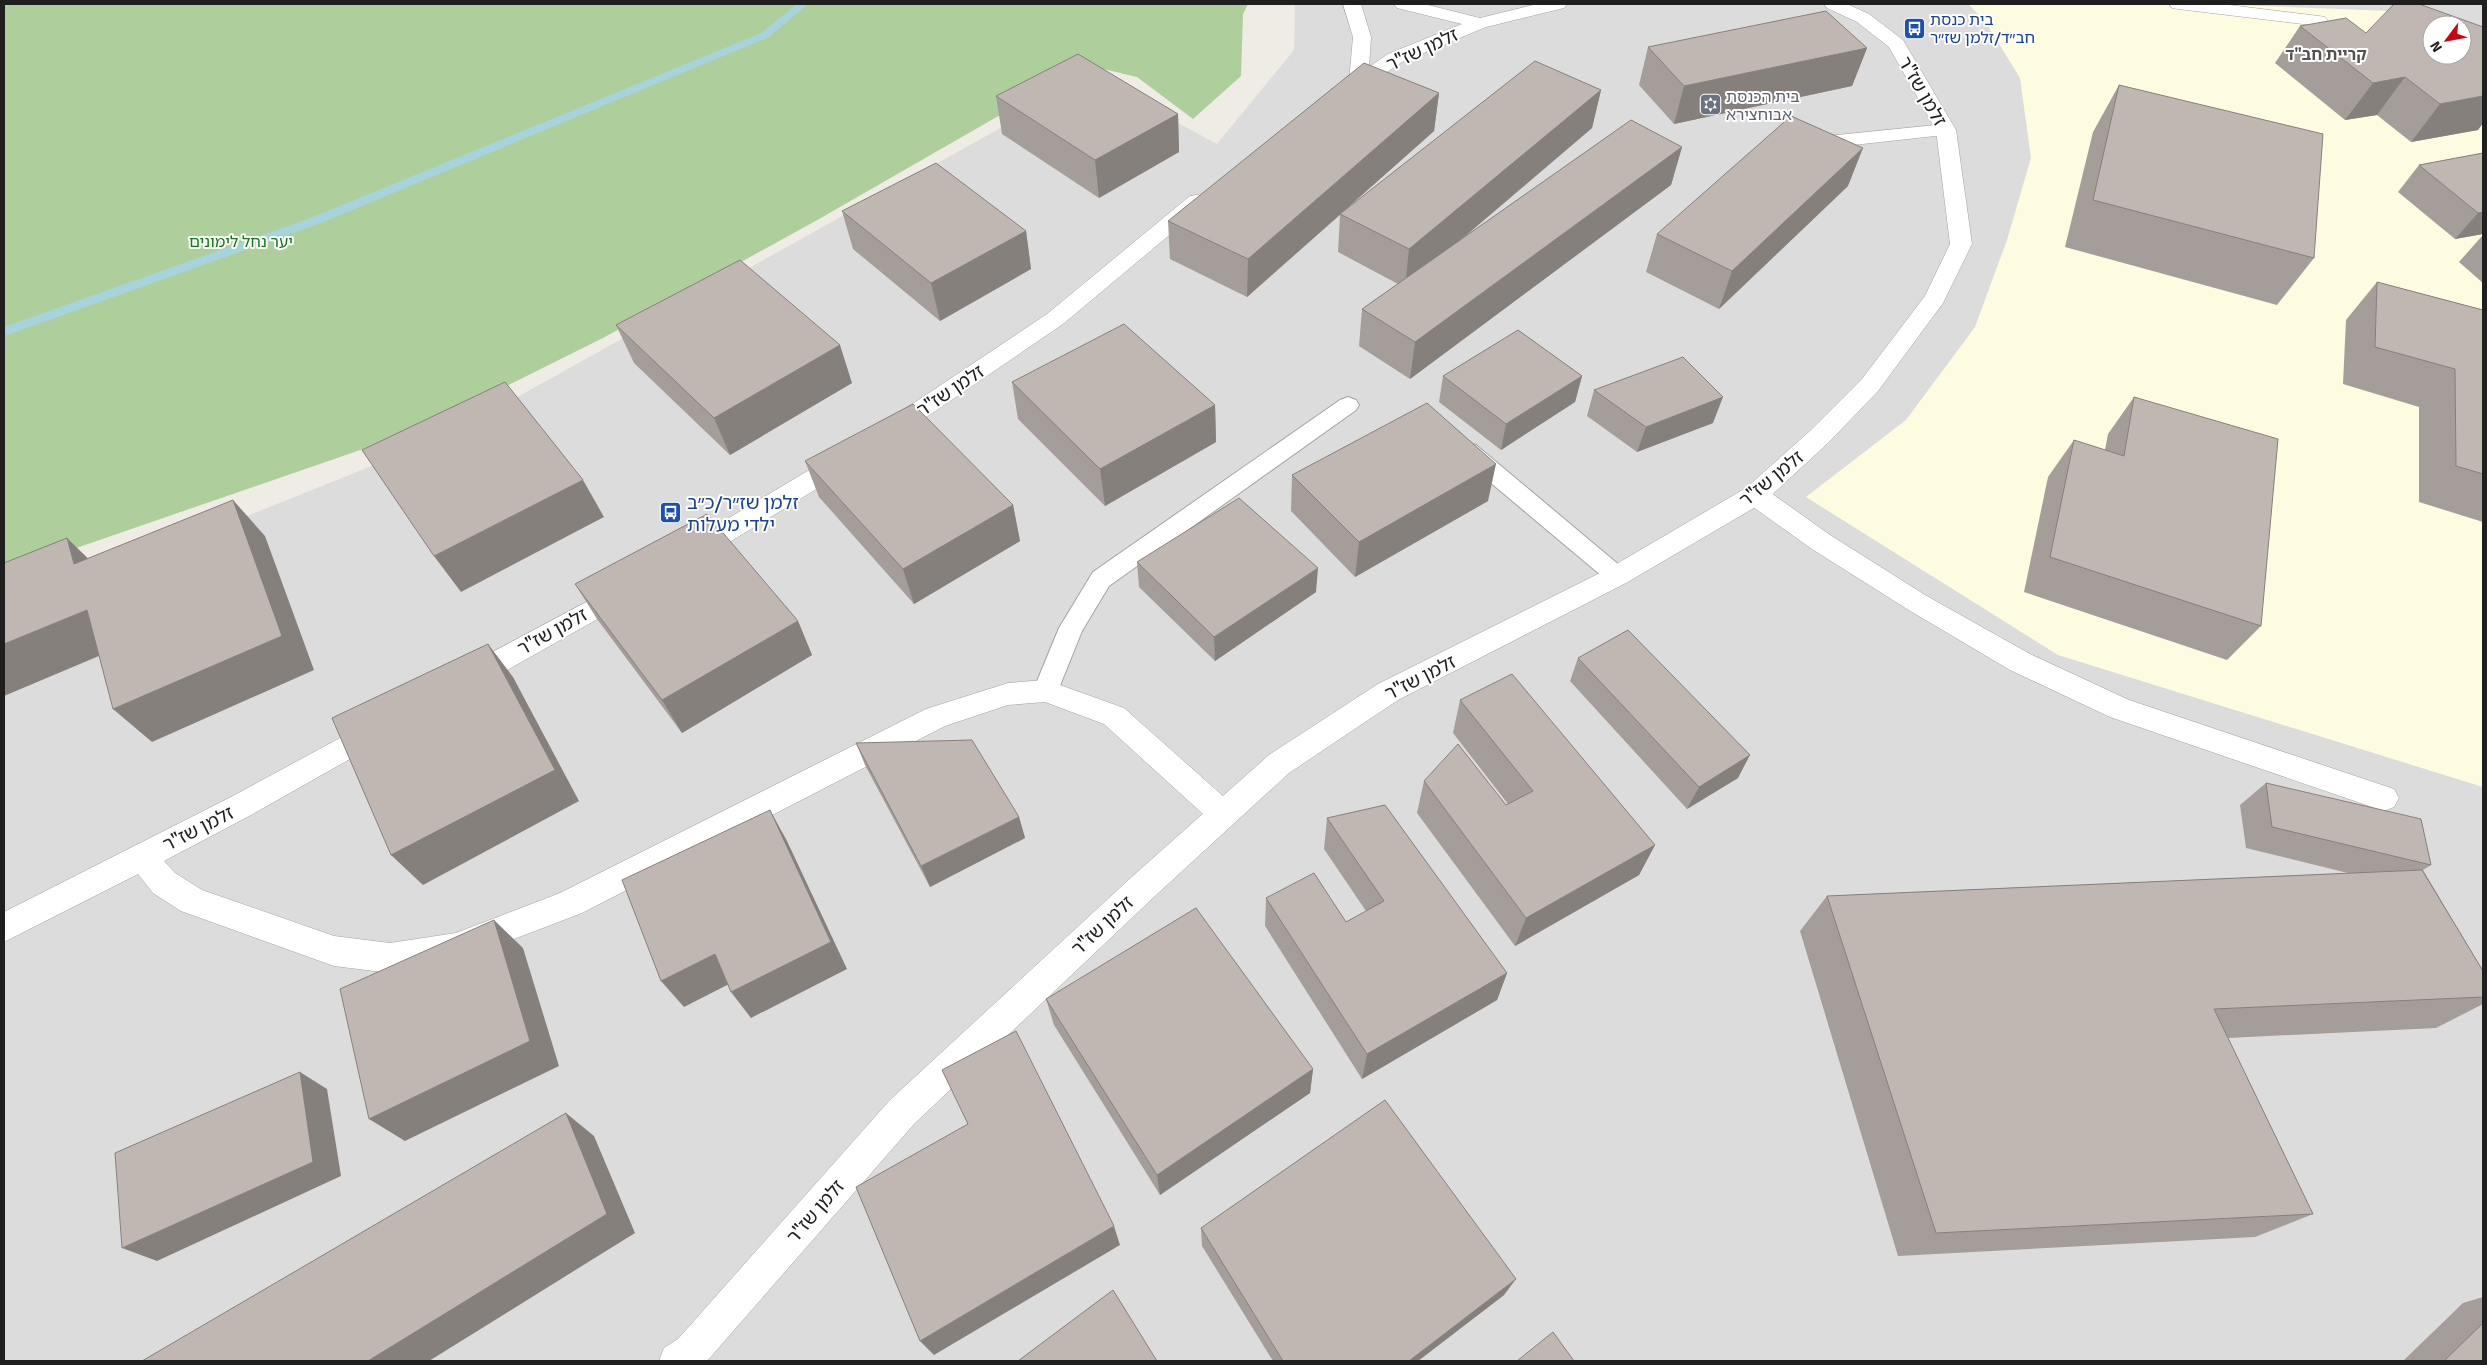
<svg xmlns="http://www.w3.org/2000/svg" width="2487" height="1365" font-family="Signika,'Noto Sans Hebrew',sans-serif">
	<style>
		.residential { fill: #dddcdc; fill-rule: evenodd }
		.education { fill: #fefce0 }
		.forest { fill: #aece9b }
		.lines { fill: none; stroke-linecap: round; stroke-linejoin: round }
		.stream { fill: #a7d4dc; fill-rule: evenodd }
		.service-casing { stroke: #a3a3a3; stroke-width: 2 }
		.minor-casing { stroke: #a3a3a3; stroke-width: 1 }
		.tertiary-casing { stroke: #a3a3a3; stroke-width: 1 }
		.service { fill: #fff; fill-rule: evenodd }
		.minor { fill: #fff; fill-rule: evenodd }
		.tertiary { fill: #fff; fill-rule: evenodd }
		.wall { fill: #a59d99 }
		.shaded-wall { fill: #86807d }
		.building { fill: #c0b7b2; stroke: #86807d; fill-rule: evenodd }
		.labels { text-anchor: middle; stroke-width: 4; stroke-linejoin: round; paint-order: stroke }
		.far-transit-label { font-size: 16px; fill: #164399; stroke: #fff; text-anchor: start }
		.far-neighbourhood-label { font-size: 16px; font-weight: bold; fill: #525252; stroke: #fff }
		.far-worship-label { font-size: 16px; fill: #5b616d; stroke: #fff; text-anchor: start }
		.far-park-label { font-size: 16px; fill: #0e7b0f; stroke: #fff }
		.street-label { font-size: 19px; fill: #1f1f1f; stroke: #fff }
		.transit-label { font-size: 19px; fill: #164399; stroke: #fff; text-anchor: start }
	</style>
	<rect width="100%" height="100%" fill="#efebe5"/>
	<path class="residential" d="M1295,4H2483V1361H4V614L451,434L1092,77L1217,144L1294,50ZM2432,25H2462V55H2432Z"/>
	<path class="education" d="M1968,4H2212L2417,12L2432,55L2483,94V787L2058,655L1806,497L1906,420L1975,327L2007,240L2031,158L2020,78L1985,21Z"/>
	<path class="forest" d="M4,4H1248L1243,14L1241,76L1193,119L1137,77L1087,65L819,219L603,338L418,430L4,573Z"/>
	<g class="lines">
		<path class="stream" d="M797,4H808L769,37L321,223L4,336V327L313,217L761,33Z"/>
		<defs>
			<path id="service" d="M1348,397L1356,400L1359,405L1356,410L1109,586L1082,631L1055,698L1046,701L1037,698L1033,691L1059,628L1093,572L1340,400Z
				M1468,443L1476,445L1625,570L1629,576L1625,582L1617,585L1609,582L1460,457L1457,451L1460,445Z"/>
			<path id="minor" d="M2169,4H2221L2319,16L2325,17L2328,21L2325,25L2319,26L2178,9L2172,8Z
				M1946,124L1953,126L1956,130L1953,134L1808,150L1801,148L1798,144L1801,140L1808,138Z
				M1197,195L1204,196L1207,201L1204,206L1063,324L897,437L889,440L881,437L877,431L881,425L1047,314L1190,196Z
				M845,451L854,454L857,460L854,466L700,560L691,563L682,560L678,553L682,546L836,454Z
				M1755,486L1764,488L1830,535L1925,595L2030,654L2129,700L2394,789L2399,798L2394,807L2384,811L2110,717L2010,670L1907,609L1812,549L1746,502L1743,495L1746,488Z
				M624,582L633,585L637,592L633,599L477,687L467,690L457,687L453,679L457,671Z
				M1046,680L1124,708L1233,805L1238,814L1233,823L1223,827L1213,823L1104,724L1045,702L1008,705L945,726L582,913L456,961L390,973L334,966L181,911L153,893L138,874L4,942V912L231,797L377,718L387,722L391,730L387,738L251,815L164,861L175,873L202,890L334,936L390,943L456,933L560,893L926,709L1008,683Z"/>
			<path id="tertiary" d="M1343,4H1361L1371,37L1369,67L1388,54L1462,24L1397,8L1394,4H1424L1480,18L1537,4H1567L1564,8L1486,27L1402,62L1366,86H1352L1349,82L1353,37Z
				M1824,4H1847L1869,14L1903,40L1956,130L1972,244L1943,303L1878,391L1828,443L1764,502L1626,583L1398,700L1289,773L1156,895L914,1124L707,1361H659L664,1348L678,1339L890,1100L1134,875L1269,755L1378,684L1608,569L1746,488L1810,431L1862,379L1925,296L1950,244L1936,130L1889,47L1857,22L1827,8Z"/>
		</defs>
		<use href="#service" class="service-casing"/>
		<use href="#minor" class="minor-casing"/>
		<use href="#tertiary" class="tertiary-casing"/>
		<use href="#service" class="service"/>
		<use href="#minor" class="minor"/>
		<use href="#tertiary" class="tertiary"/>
	</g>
	<path class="wall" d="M2300,26L2366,33L2483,27V123L2478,130L2411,142L2377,115L2345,120L2275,63Z
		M1648,47L1867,48L1852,86L1674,124L1639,85Z
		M2119,85L2314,258L2277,305L2065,247L2093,132Z
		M1601,90L1592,128L1461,240L1682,147L1671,185L1410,379L1359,346L1362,309L1398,284L1338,252L1340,215L1247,297L1170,259L1168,221L1439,93L1434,131L1344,211Z
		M996,96L1178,114L1179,152L1099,198L1002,134Z
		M2483,153V234L2455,239L2398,192L2419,165Z
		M1848,186L1719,309L1646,272L1657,234Z
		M842,211L1026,231L1031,269L940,321L853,249Z
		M2483,235V283L2459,262L2482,236Z
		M2377,282L2483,310V522L2419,502V407L2343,384L2346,320Z
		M616,325L852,383L730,455L634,363Z
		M1443,376H1582L1575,402L1501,450L1439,402Z
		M1012,382L1215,405L1216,442L1105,506L1018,419Z
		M1594,390L1713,423L1637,452L1587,416Z
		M2134,397L2261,626L2227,660L2024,592L2048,477L2074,440L2105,450L2108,434Z
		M805,461L1013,505L1020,541L914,604L819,497Z
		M1292,475L1488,501L1355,577L1291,511Z
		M1137,562L1316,592L1215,661L1139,587Z
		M575,584L798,621L812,655L682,733L597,619Z
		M1578,658L1738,778L1687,809L1570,681Z
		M1460,700L1655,845L1639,875L1515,946L1417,813L1424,781L1506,805L1508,804L1453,733Z
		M856,743L1019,817L1025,838L930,887L865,765Z
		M2266,783L2431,865L2423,870L2483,971V1004L2436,1028L2228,1038L2313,1214L2255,1237L1898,1256L1800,931L1827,896L2348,873L2246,848L2240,805Z
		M1327,818L1507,973L1497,1000L1362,1079L1265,926L1266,898L1346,922L1366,911L1324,849Z
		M1046,999L1313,1069L1310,1093L1160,1195L1054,1025Z
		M1201,1228L1504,1295L1418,1361H1273L1202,1246Z
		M2483,1297V1361H2403L2463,1303Z"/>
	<path class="shaded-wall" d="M1867,48L1852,86L1674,124L1684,86Z
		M2405,77L2377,115L2345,120L2373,83Z
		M1601,90L1592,128L1405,287L1409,249Z
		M1439,93L1434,131L1247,297L1248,259Z
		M2483,96V123L2478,130L2411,142L2440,104Z
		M1178,114L1179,152L1099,198L1095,160Z
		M1682,147L1671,185L1410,379L1415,342Z
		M1863,148L1848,186L1719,309L1732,271Z
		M2483,212V234L2455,239L2478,213Z
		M1026,231L1031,269L940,321L931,283Z
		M840,345L852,383L730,455L714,418Z
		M1582,376L1575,402L1501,450L1506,424Z
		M1723,397L1713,423L1637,452L1646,427Z
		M1215,405L1216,442L1105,506L1100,469Z
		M1496,464L1488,501L1355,577L1359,542Z
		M583,480L604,517L461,592L434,556Z
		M233,500L265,536L314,670L152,742L113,709Z
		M1013,505L1020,541L914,604L903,569Z
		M67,538L104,574L74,564Z
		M1318,568L1316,592L1215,661L1214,637Z
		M87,610L125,645L4,696V644Z
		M798,621L812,655L682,733L662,700Z
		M488,644L513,677L579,801L423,885L391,855Z
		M1750,755L1738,778L1687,809L1699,787Z
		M770,810L787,841L847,969L751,1018L731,992Z
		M1019,817L1025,838L930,887L921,866Z
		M1655,845L1639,875L1515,946L1526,918Z
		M494,920L523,948L559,1066L405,1141L369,1119Z
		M715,954L735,981L684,1007L661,981Z
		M1507,973L1497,1000L1362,1079L1367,1054Z
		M1313,1069L1310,1093L1160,1195L1157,1175Z
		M300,1072L327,1089L341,1176L157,1261L122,1248Z
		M566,1113L594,1136L635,1233L429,1361H368Z
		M1114,1226L1120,1245L934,1355L920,1341Z
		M1516,1279L1504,1295L1418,1361H1409Z"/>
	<path class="building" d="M2394,4H2419L2483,27V96L2440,104L2405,77L2373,83L2300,26L2346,18L2366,33ZM2432,25H2462V55H2432Z
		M1826,11L1867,48L1684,86L1648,47Z
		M1078,54L1178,114L1095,160L996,96Z
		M1535,61L1601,90L1409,249L1340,214Z
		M1364,63L1439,93L1248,259L1168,221Z
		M2119,85L2323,134L2314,258L2093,200Z
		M1791,116L1863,148L1732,271L1657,234Z
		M1631,120L1682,147L1415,342L1362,309Z
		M2483,153V212L2478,213L2419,165Z
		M936,163L1026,231L931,283L842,211Z
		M740,260L840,345L714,418L616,325Z
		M2377,282L2483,310V474L2456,466L2455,369L2375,347Z
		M1124,324L1215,405L1100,469L1012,382Z
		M1518,330L1582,376L1506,424L1443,376Z
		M1683,357L1723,397L1646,427L1594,390Z
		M505,382L583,480L434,556L362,450Z
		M2134,397L2278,439L2261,626L2050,557L2074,440L2124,456Z
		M1427,403L1496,464L1359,542L1292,475Z
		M913,404L1013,505L903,569L805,461Z
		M1239,498L1318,568L1214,637L1137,562Z
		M233,500L282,636L113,709L87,610L4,644V563L67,538L74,564Z
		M707,514L798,621L662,700L575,584Z
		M1628,630L1750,755L1699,787L1578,658Z
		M488,644L555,770L391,855L332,718Z
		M1512,674L1655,845L1526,918L1424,781L1458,744L1506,805L1533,791L1460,700Z
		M972,740L1019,817L921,866L856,743Z
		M2266,783L2421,819L2431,865L2272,827Z
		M1385,805L1507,973L1367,1054L1266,898L1314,873L1346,922L1384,901L1327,818Z
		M770,810L831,942L731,992L715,954L661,981L622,880Z
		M2422,870L2483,971V997L2214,1009L2313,1214L1936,1233L1827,896Z
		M1196,908L1313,1069L1157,1175L1046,999Z
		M494,920L530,1041L369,1119L340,989Z
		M1016,1031L1114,1226L920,1341L856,1187L968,1124L942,1070Z
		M300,1072L313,1162L122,1248L115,1153Z
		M1385,1100L1516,1279L1409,1361H1283L1201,1228Z
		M566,1113L607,1214L368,1361H142Z
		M1113,1290L1157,1361H1018Z
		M2483,1323V1361H2444Z
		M1553,1332L1574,1361H1517Z"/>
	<defs>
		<symbol id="bus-square" viewBox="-11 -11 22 22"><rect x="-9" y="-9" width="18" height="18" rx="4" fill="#1a4fb4" stroke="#fff"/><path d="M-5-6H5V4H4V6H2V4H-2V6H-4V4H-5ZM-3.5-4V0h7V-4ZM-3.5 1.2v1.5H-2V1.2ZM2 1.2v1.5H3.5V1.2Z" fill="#fff"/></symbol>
		<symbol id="synagogue-square" viewBox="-11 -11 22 22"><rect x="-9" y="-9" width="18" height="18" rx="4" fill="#6b7280" stroke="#fff"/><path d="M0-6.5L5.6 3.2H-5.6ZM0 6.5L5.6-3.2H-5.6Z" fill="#fff"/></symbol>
	</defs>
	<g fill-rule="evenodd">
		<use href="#bus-square" x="1902" y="16" width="25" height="25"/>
		<use href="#synagogue-square" x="1698" y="92" width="25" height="25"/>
		<use href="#bus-square" x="658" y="500" width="25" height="25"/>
	</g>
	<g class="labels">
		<g class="far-transit-label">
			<text x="1930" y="25">בית כנסת<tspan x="1930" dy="18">חב״ד/זלמן שז״ר</tspan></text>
		</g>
		<g class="far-neighbourhood-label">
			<text x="2326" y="60">קריית חב"ד</text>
		</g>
		<g class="far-worship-label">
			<text x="1726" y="102">בית הכנסת<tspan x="1726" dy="18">אבוחצירא</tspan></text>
		</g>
		<g class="far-park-label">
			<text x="241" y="247">יער נחל לימונים</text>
		</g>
		<g class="street-label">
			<text transform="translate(1422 49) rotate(-25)" y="7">זלמן שז"ר</text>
			<text transform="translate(1923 91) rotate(60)" y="7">זלמן שז"ר</text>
			<text transform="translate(950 390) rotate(-34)" y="7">זלמן שז"ר</text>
			<text transform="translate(1771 478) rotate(-39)" y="7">זלמן שז"ר</text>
			<text transform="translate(552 631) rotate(-29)" y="7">זלמן שז"ר</text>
			<text transform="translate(1420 677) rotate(-27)" y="7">זלמן שז"ר</text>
			<text transform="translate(198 828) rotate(-27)" y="7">זלמן שז"ר</text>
			<text transform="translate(1102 925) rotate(-43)" y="7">זלמן שז"ר</text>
			<text transform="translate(815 1211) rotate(-49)" y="7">זלמן שז"ר</text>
		</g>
		<g class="transit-label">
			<text x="687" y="509">זלמן שז״ר/כ״ב<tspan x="687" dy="22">ילדי מעלות</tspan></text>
		</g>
	</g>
	<rect width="2487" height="1365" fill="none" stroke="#1f1f1f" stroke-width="10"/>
	<g transform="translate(2447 40) rotate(238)"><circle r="24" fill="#ffffff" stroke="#a5a5a5"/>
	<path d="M0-4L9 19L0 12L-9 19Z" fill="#c90514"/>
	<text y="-8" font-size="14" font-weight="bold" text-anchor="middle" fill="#1f1f1f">N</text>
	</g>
</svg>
